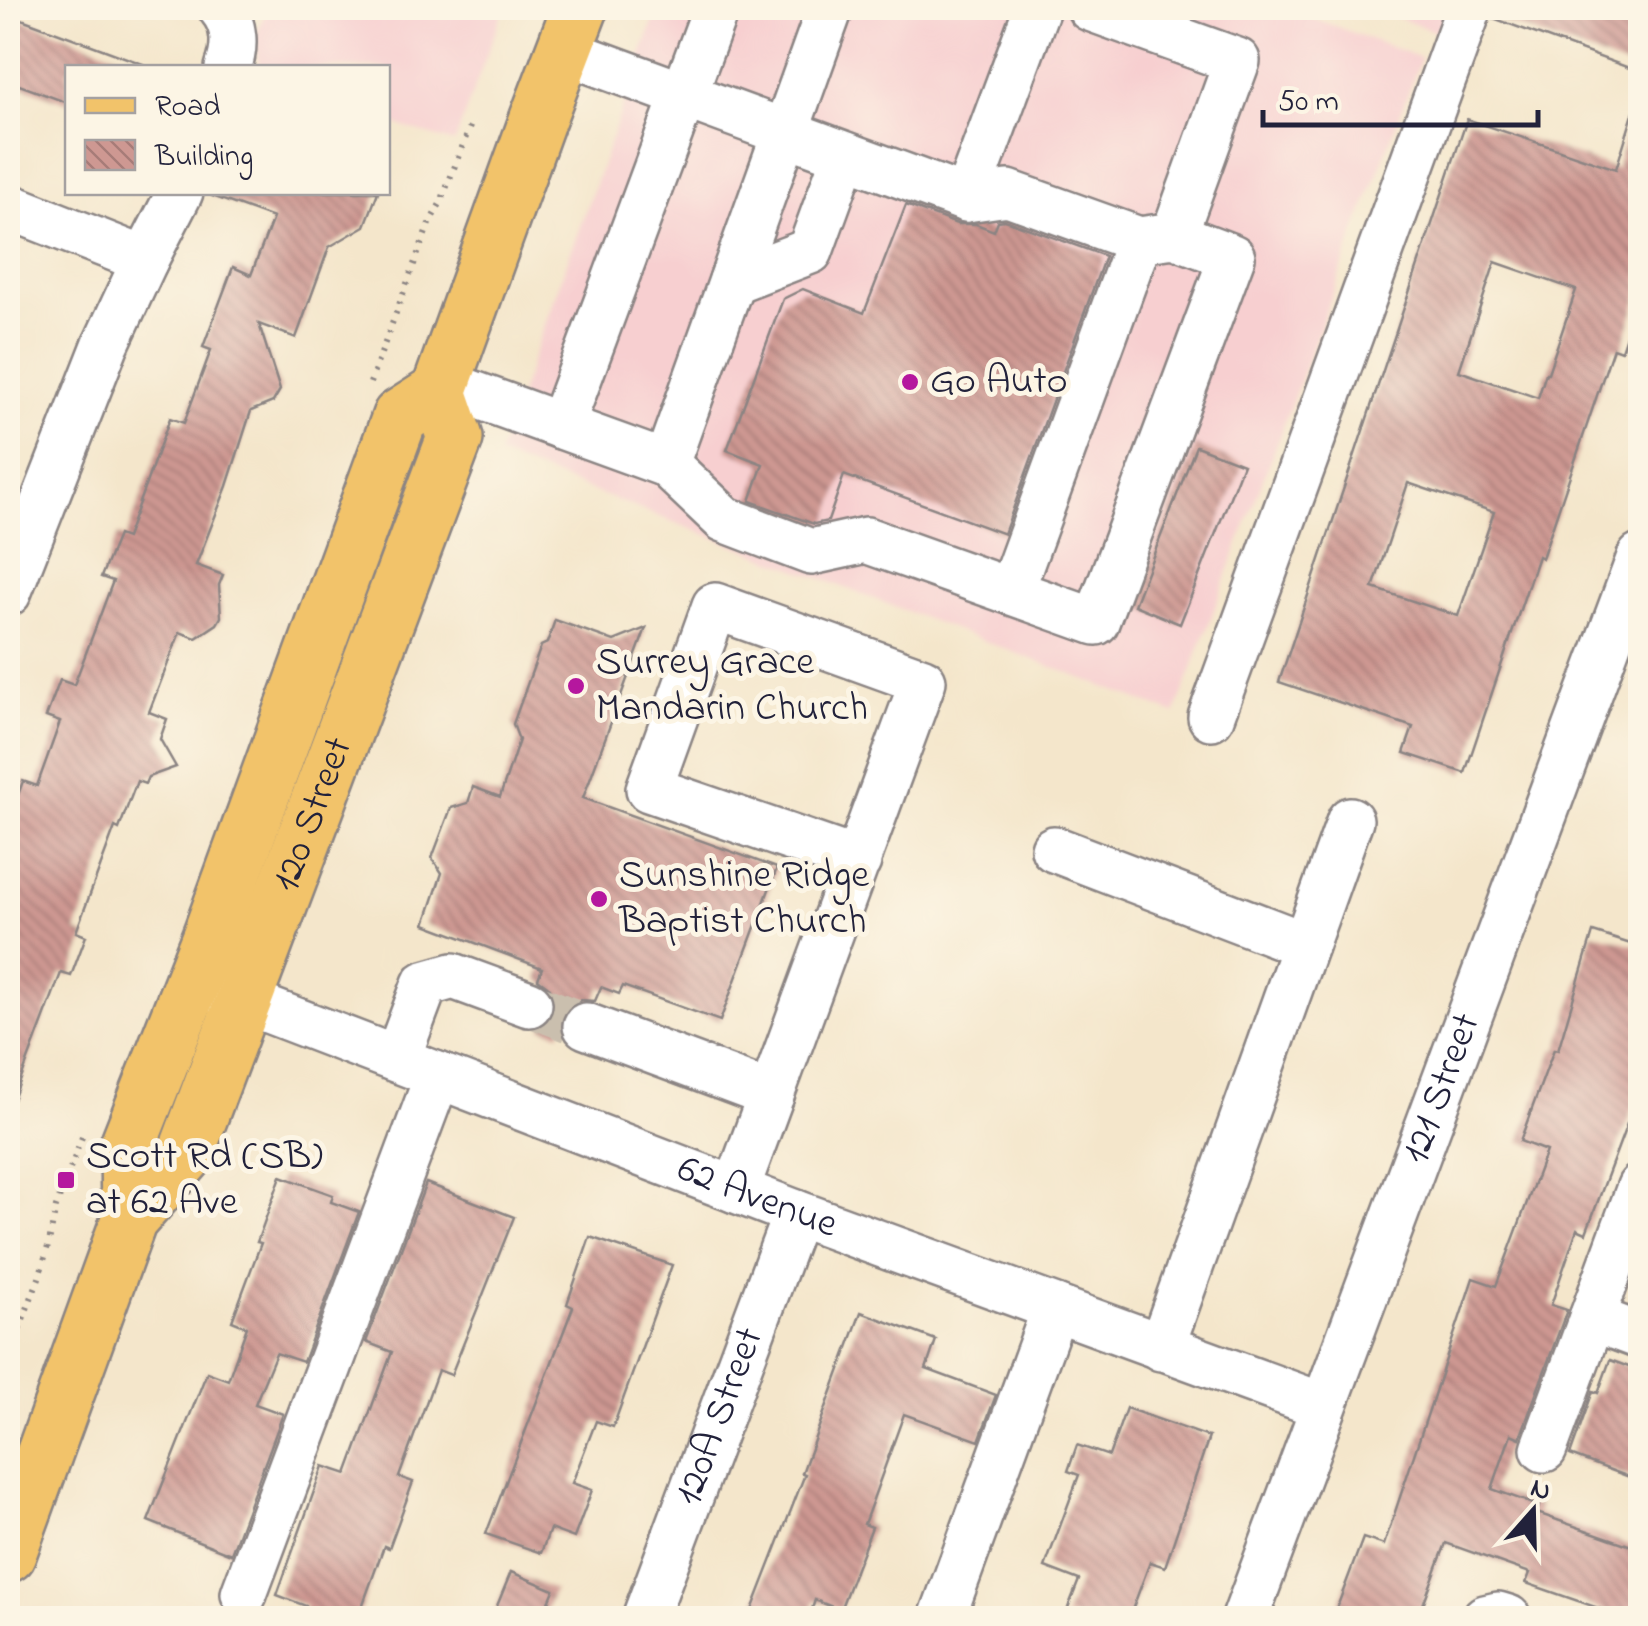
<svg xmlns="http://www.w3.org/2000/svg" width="1648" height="1626" font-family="'Indie Flower',sans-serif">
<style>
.built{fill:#f7cfd0}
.building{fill:url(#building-back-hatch);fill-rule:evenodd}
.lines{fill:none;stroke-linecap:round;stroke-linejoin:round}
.minor-tunnel{stroke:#cabfae;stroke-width:45;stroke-dasharray:45 22;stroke-linecap:butt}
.minor-casing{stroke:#8b8483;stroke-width:50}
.major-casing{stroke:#8b8483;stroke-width:60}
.path{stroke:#8b8483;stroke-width:6;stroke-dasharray:2.5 8;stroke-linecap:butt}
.minor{stroke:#fff;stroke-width:45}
.major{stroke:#f2c36a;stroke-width:55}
.poi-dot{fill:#b5179e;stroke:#fcf5e5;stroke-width:4}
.labels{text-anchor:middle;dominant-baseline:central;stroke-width:10;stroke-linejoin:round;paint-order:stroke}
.poi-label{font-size:40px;fill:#22223b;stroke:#fcf5e5;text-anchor:start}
.street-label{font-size:40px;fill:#22223b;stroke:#fcf5e5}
</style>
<defs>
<pattern id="building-back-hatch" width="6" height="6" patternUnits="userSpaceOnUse" patternTransform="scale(2.5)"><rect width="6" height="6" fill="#ce9892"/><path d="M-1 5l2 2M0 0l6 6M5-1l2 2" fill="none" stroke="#a77c78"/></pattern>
</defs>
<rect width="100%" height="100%" fill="#fcf5e5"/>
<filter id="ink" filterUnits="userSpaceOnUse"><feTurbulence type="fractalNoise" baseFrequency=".01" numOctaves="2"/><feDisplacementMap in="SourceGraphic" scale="20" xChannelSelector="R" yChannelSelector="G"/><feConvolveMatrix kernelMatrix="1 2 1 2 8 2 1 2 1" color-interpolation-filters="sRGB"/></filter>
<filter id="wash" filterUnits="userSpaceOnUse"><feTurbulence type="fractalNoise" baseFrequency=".0048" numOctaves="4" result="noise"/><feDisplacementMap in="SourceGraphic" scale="40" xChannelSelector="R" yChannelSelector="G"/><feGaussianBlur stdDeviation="2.25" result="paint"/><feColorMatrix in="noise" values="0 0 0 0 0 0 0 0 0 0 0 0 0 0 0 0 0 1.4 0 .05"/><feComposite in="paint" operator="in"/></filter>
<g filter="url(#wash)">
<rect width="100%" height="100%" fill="#f4e6cb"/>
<g class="built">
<path d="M267,8H504L454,143L388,122V68L260,67L256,36Z"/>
<path d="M658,8H1286L1421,58L1175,714L498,455Z"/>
<path d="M1370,8H1452L1442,34Z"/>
</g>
<g id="blocks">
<g class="building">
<path d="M1495,8H1640V72L1493,18Z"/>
<path d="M8,14L143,64L142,68H68V103L8,81Z"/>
<path d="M1634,111L1640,112V294L1621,351L1613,348L1542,558L1538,556L1465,773L1404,753L1413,727L1279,682L1467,119L1616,169ZM1495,262L1576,290L1548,373H1546L1538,398L1459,371ZM1408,483L1494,512L1458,616L1373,588Z"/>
<path d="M213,192H378L365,226L329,247L296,338L259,324L280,390L273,402L251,411L227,486L196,565L223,575L219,585L221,617L217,624L196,638L180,632L149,712L167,719L160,739L176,767L148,777L145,784L137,781L119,829L115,827L76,932L86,936L71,976L61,973L10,1108L8,1107V823L23,781L37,786L60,722L46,717L60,680L74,685L113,581L101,577L118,535L126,538L170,418L184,423L211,350L203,347L233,267L251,275L273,218L212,196Z"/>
<path d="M906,205L957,224H976L994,231L998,221L1005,220L1105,256L1004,534L844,475L828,521L814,524L750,501L763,464L727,450L783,299L803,289L864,313Z"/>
<path d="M1196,446L1243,464L1180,624L1134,605Z"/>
<path d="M555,620L614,641L646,628L583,798L777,868L720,1021L623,986L619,994L601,987L595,1001L581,1000L569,1006L561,1018V1033L541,1027L546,1023L553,1014L555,1001L550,988L538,979L542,968L425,924L442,873L432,858L451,808L468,803L473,787L500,797L519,740L513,724L541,646L547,643Z"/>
<path d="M1593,932L1640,947V1089L1586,1233L1577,1229L1551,1305L1567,1310L1520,1438L1511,1434L1492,1489L1539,1506L1537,1513L1640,1549V1618H1627L1526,1583L1530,1573L1446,1543L1418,1618H1333L1363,1538L1384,1545L1473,1278L1496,1286L1546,1151L1520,1141L1554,1049L1558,1050Z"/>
<path d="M281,1176L333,1195L331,1202L359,1212L303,1362L276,1353L255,1404L283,1414L231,1554L148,1521L207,1372L228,1380L247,1327L232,1321L261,1243L257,1242Z"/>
<path d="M426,1183L514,1217L451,1375L438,1370L399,1477L413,1482L389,1548L384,1546L358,1618H302L306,1606L277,1595L323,1466L347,1474L392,1352L366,1342Z"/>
<path d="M590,1237L672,1265L613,1427L596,1421L572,1483L592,1490L574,1538L550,1529L541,1553L486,1534L573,1307L567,1304Z"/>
<path d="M861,1312L936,1340L926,1369L996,1395L979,1441L904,1414L864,1524L872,1527L840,1610L815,1600L809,1618H749L805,1474L802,1473Z"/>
<path d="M1610,1360L1640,1371V1481L1570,1455L1593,1391L1598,1393Z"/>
<path d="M1126,1408L1209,1437L1165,1567L1150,1562L1129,1618H1064L1079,1580L1045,1567L1079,1475L1068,1471L1077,1445L1109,1456Z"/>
<path d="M511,1572L554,1590L542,1618H492Z"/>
</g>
</g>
</g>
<g filter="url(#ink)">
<use href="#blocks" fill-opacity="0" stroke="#8b8483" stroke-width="2.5"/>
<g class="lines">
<path class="minor-tunnel" d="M529,1004L586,1026"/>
<g class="minor-casing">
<g id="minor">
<path d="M221,8C235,24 236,47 228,68"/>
<path d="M1090,8L1237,61L1174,235"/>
<path d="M564,51L966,199L1037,8"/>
<path d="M966,199L1008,193L1139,240"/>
<path d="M8,206L145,260"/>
<path d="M732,281L810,251L845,155"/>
<path d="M443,383L666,464L724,519L811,552L866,540L1096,622L1232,257L1174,235L1139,240L1011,591"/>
<path d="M561,426L716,8"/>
<path d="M666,464L830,8"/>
<path d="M8,593L105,346L145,260L180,192"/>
<path d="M1211,717L1469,8"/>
<path d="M1054,849L1305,945"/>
<path id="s1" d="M211,988L796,1213L1323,1406"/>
<path d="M586,1026L771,1095L736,1190"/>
<path d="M397,1059L425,984L453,976L529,1004"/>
<path d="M771,1095C822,957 873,819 923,681L715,606L649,789L858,861"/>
<path d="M1592,1318L1640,1336"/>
<path d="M1161,1348L1350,820"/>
<path d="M1544,1449L1640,1187"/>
<path d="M244,1594L438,1075"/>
<path id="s2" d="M645,1618L796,1213"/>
<path d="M942,1618L1055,1308"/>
<path id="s3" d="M1245,1618L1640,557"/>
<path d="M1485,1618L1498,1615L1508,1618"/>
</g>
</g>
<g class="major-casing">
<g id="major">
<path d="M129,1220L128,1145L211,934L400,417L439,392L538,118L580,8"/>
<path id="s4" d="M8,1554L129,1220L185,1156L455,438L439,392"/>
</g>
</g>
<g class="path">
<path d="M370,383L429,224L441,202L471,124"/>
<path d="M8,1358L39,1278L49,1243L56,1207L82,1137"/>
</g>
<use href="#minor" class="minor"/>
<use href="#major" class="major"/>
</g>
</g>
<g class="poi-dot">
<circle cx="910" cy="382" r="10"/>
<circle cx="576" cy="686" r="10"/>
<circle cx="599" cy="899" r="10"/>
<rect x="56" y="1170" width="20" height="20" rx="5"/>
</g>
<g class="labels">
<g class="poi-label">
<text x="930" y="382">Go Auto</text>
<text x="596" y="663">Surrey Grace<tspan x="596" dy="46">Mandarin Church</tspan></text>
<text x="619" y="876">Sunshine Ridge<tspan x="619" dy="46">Baptist Church</tspan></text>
<text x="86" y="1157">Scott Rd (SB)<tspan x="86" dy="46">at 62 Ave</tspan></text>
</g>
<g class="street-label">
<text stroke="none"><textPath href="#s4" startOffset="805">120 Street</textPath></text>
<text stroke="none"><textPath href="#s3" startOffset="565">121 Street</textPath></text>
<text stroke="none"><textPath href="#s1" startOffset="585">62 Avenue</textPath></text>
<text stroke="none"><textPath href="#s2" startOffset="215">120A Street</textPath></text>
</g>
</g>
<rect width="1648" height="1626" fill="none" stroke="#fcf5e5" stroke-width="40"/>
<rect x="65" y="65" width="325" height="130" fill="#fcf5e5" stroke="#a5a1a1" stroke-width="2.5"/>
<rect x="85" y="98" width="50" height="15" fill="#f2c36a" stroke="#a5a1a1" stroke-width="2.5"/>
<text x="155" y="115" font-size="30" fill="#22223b">Road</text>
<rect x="85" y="140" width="50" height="30" fill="url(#building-back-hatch)" stroke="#a5a1a1" stroke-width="2.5"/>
<text x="155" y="165" font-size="30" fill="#22223b">Building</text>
<g transform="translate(1533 1511) rotate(20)" stroke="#fcf5e5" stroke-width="8" paint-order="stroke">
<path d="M0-8L18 38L0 25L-18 38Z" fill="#22223b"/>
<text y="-15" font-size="28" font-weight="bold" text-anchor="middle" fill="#22223b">N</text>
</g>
<path d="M1263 110v15h275v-15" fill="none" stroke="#22223b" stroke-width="5"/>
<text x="1278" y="110" font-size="30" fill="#22223b" stroke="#fcf5e5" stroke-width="8" paint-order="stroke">50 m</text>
</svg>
